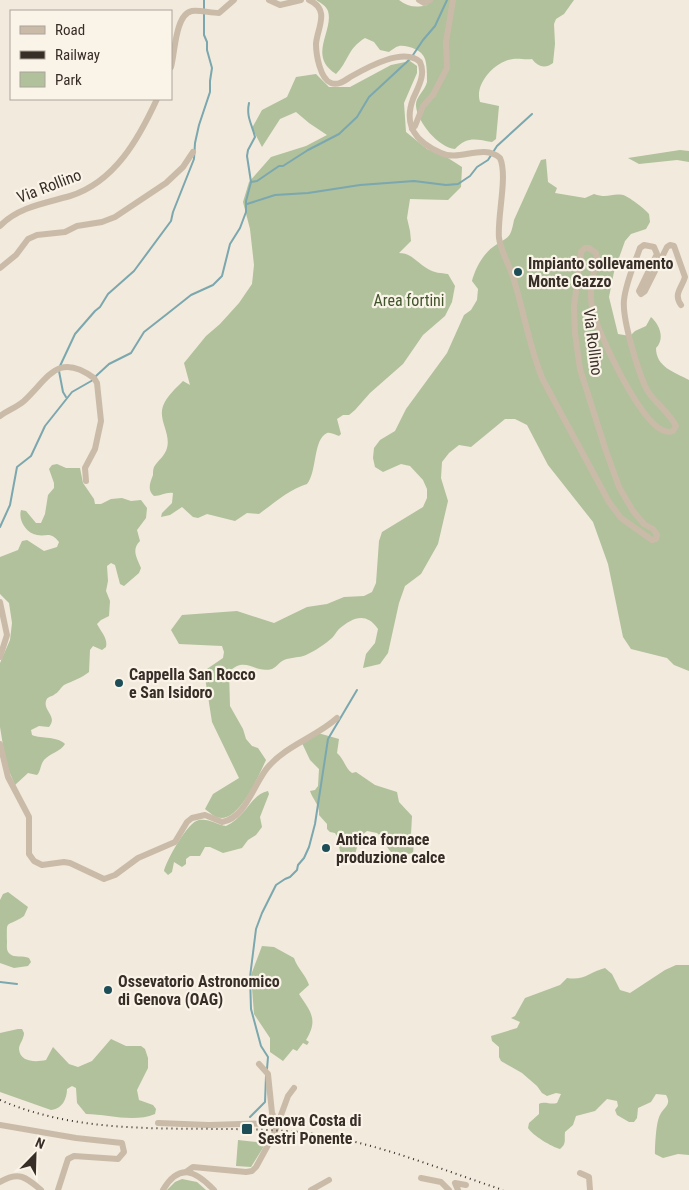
<svg xmlns="http://www.w3.org/2000/svg" width="689" height="1190" font-family="'Roboto Condensed',sans-serif">
<style>
.green{fill:#b0c19c}
.lines{fill:none;stroke-linecap:round;stroke-linejoin:round}
.stream{stroke:#7ba7af;stroke-width:2}
.minor{stroke:#cabba8;stroke-width:6}
.rail{stroke:#372e28;stroke-width:2;stroke-dasharray:1 4;stroke-linecap:butt}
.poi-dot{fill:#1d4e58;stroke:#faf3e8;stroke-width:2}
.labels{text-anchor:middle;dominant-baseline:central;stroke-width:4.5;stroke-linejoin:round;paint-order:stroke}
.street-label{font-size:16px;fill:#372e28;stroke:#faf3e8}
.poi-label{font-size:16px;font-weight:bold;fill:#372e28;stroke:#faf3e8;text-anchor:start}
.park-label{font-size:16px;fill:#41552c;stroke:#faf3e8}
</style>
<rect width="100%" height="100%" fill="#f2eadc"/>
<g class="green">
<path d="M316,0H399C408,7 416,8 427,5L429,0H574L564,14L556,19L554,24L555,44L553,63C545,69 538,67 532,59C525,60 519,58 513,59C495,61 474,84 480,102L499,106L496,139L492,142C476,139 467,136 455,149C439,148 417,122 416,106C415,97 425,91 427,82C427,75 427,65 425,59C422,50 408,45 399,46C395,47 392,50 389,52L380,50L374,42L365,38C347,49 349,61 336,74C307,56 334,31 328,11C326,6 321,3 316,0Z"/>
<path d="M410,61L417,66V73L404,103L406,132L427,149L448,158L462,167L461,187L448,200L410,199L407,218L410,231L411,241L399,253C412,253 417,263 428,269C434,273 441,273 448,274L455,286L452,302L445,316L423,335L403,364L370,393L355,410L349,415H343L337,419L341,434L339,436C335,435 331,432 327,433C313,439 317,472 307,484C290,489 274,503 259,514L247,513L235,521L207,514L198,518L193,517L182,507L170,515L161,517L162,513L172,503L173,493C166,492 161,496 154,496C147,490 150,483 153,475C153,472 153,470 154,467C158,460 165,456 167,448C171,433 158,420 163,406C167,396 176,388 183,381L190,385L184,363L206,336L220,324L239,303L252,284L254,265L250,229L243,202L249,182L271,157L306,146L327,135L309,123L296,112L280,119L262,147L252,128L262,110L287,97L296,77L316,74L329,87H350L391,65Z"/>
<path d="M680,150L689,151V162L677,160L639,164L628,158Z"/>
<path d="M546,159L548,182L557,188L555,193L585,198L594,194C608,199 611,193 623,195C628,196 645,209 649,214L650,222L646,229L631,234L625,241L614,272L609,297L618,334L630,336L635,331L646,326L651,317C660,325 665,339 656,348C656,367 674,372 689,380V671L674,665L667,658L631,649L623,637L608,564L593,522L548,465L527,425L515,419H505L471,447L459,445L449,453L442,462L441,478L448,501L438,544L421,574L405,586L399,603L388,653L380,664L363,668L366,654L375,643L378,629C366,611 352,618 339,629C336,632 335,635 332,638C325,644 315,651 306,655C299,658 291,657 284,660C279,662 277,667 272,669C254,674 246,655 229,672L230,706L243,729L246,739L252,746L258,748L266,760C259,775 241,817 222,818C215,818 210,813 205,809L213,794L239,778L212,722L204,671L223,658L224,652L222,646L179,644L171,630L182,615L237,611L274,623L307,607L327,604L344,597L364,596L372,592L376,583L379,541L382,532L423,507L427,498V489L423,480L410,466L401,464L383,472L375,467L373,458L374,448L380,440L395,431L406,409L447,353L464,315L471,310L477,300L478,289L472,281C475,269 483,254 493,247C508,236 510,241 514,220L541,160Z"/>
<path d="M57,464L66,468H80L83,483L94,499L95,504H101L111,499L122,498L131,501L141,500L147,508L146,518L137,530L140,541C131,550 137,558 141,568L139,573L124,586L120,584L115,565L111,563L107,566L108,581L106,591L110,601L109,616L101,620L97,624C101,632 108,638 106,647L102,650L93,646L90,650L89,672C82,678 72,681 64,685C60,688 59,692 55,694C52,697 47,696 46,701C43,711 58,716 49,727L39,726L31,730L32,735C42,739 57,736 65,744C60,752 50,753 44,760C40,765 41,771 37,775L28,773L15,785L6,764L0,727V663L10,640L12,623L9,603L0,594V557L18,550L22,541L27,540L44,551L57,547L59,542C50,531 47,537 37,535C26,533 18,520 21,510L26,511L36,523H41L45,514L48,495L54,488V483L49,469L52,465Z"/>
<path d="M318,733L339,739L337,753C344,759 345,768 352,773L356,772L375,785L397,792L399,802L412,816L411,834L414,843L413,853C383,859 392,846 377,833L367,831C354,840 360,853 350,860C335,855 342,844 335,833L330,832L327,829V824L319,815C320,805 313,800 310,791L315,790L318,786L319,769L310,760L302,743Z"/>
<path d="M268,791L269,794L260,817L262,827L256,835L248,840L242,848L223,853L210,847H205L200,856H190L186,859V864L182,867L174,862L172,872L168,875L164,871C166,861 188,821 199,820C208,818 218,825 226,826C246,817 251,794 268,791Z"/>
<path d="M8,892L28,907L24,916C5,929 7,917 7,942C7,946 6,951 10,954C14,958 23,955 29,958L31,962L28,966L14,968L0,963V900L3,894Z"/>
<path d="M262,946L274,947L294,958C297,968 306,975 309,985L299,994C310,1011 319,1019 306,1040L309,1042L307,1045L303,1043L297,1051L293,1049L283,1061L270,1052V1038L254,1014L251,975Z"/>
<path d="M676,965H689V1155L678,1154L663,1158L655,1154C655,1145 656,1122 660,1115C664,1107 672,1105 666,1095L656,1094L651,1102L638,1108L637,1118L634,1122H629L617,1115L615,1110L618,1106L617,1101L607,1099L595,1111L576,1116L573,1125L565,1132C564,1139 567,1144 560,1149C552,1147 532,1135 528,1128L529,1123L539,1114V1104C545,1101 550,1105 557,1103L561,1094L556,1093L547,1096L542,1093L537,1086L522,1073L501,1061L499,1057V1047L492,1041L491,1036L517,1028L520,1022L511,1018L515,1016L525,998L560,985L567,978C584,981 590,972 605,968L612,974L620,990L630,993L665,970Z"/>
<path d="M18,1029H22L24,1033C24,1039 19,1044 19,1049C20,1063 37,1062 46,1060L53,1047L69,1064L78,1067L92,1061L111,1039L126,1046H141L145,1049L148,1058V1068L137,1090L139,1100L153,1105L156,1109L155,1114C133,1123 108,1114 86,1114L77,1103L76,1088L72,1086L67,1089C67,1099 62,1109 51,1110L0,1092V1033Z"/>
<path d="M238,1140L266,1143L251,1167L236,1166Z"/>
<path d="M182,1179L197,1182L206,1190H167L175,1182Z"/>
</g>
<g class="lines">
<g class="stream">
<path d="M413,55L423,40L435,26L447,0"/>
<path d="M251,182L257,181L279,166H283L308,150L339,134L357,117L369,97L410,59"/>
<path d="M247,204L275,195L308,193L360,185L414,181L446,185L458,184L470,176L477,167L488,160L497,146L532,114"/>
<path d="M60,366L75,334L95,311L100,307L108,294L134,271L171,221L173,212L194,159L195,143L199,125L210,92V81L212,68L207,50V42L204,35V0"/>
<path d="M59,371L63,392L66,397"/>
<path d="M96,376L109,364L131,353L144,332L167,314L191,295L213,285L222,276L230,244L240,228L246,212V201L251,182L247,156L248,150L255,137C252,124 246,117 249,103"/>
<path d="M0,527L10,505L17,467L31,456L45,426L72,392L93,380"/>
<path d="M0,982L17,984"/>
<path d="M267,1069L268,1057L261,1046L251,1009L250,977L256,929L262,913L276,885L285,879L290,877L297,870L298,865L304,858L309,847L315,824L328,739L357,690"/>
<path d="M250,1117L265,1102L266,1076"/>
</g>
<g class="minor">
<path d="M269,0L280,5L301,0"/>
<path d="M309,0C331,10 317,28 316,44C316,54 320,79 331,83C339,86 345,80 352,76C368,67 404,47 420,62C426,75 418,87 413,99C403,126 416,142 441,153C459,162 483,143 500,158C508,176 497,216 499,238C501,252 509,264 513,277C524,311 529,347 543,380L609,502L621,518L652,540L656,539L657,535L653,529L644,524L633,511L619,487L606,451L580,369L575,333L574,307L581,252L585,248H589L596,253L597,258C593,274 589,290 592,307C597,333 639,419 662,430C666,432 670,432 673,431L676,426C669,412 655,403 647,390C638,372 622,319 624,300C626,282 634,265 640,248L644,245L654,247L657,254L639,291L641,294L645,291L667,247L670,245L674,246L685,277C682,288 673,294 681,305"/>
<path d="M419,0L424,3L430,0"/>
<path d="M171,67C175,54 175,14 192,11C201,10 210,13 219,13L234,0"/>
<path d="M412,129L415,126L423,106L433,95L447,68L446,42L453,0"/>
<path d="M0,226C18,207 46,203 70,196C115,182 139,138 157,99"/>
<path d="M0,268L16,255L28,239L37,235L65,232L77,226L102,222L115,217L166,183L183,167L193,152"/>
<path d="M0,416C7,411 17,407 24,401C48,379 57,351 94,378L97,383L101,421L95,449L85,468L86,481"/>
<path d="M0,602L7,635L0,657"/>
<path d="M0,744L8,777L29,817V854L34,861L42,865L64,862L70,863L104,879L115,875L138,858L175,842L187,822L192,818L205,815L222,822C246,818 254,783 268,767C287,745 316,737 337,718"/>
<path d="M259,1064L268,1074L272,1113L277,1123"/>
<path d="M158,1123L209,1125L277,1123"/>
<path d="M0,1125L76,1138L122,1143L124,1152L118,1159L74,1156L68,1159L58,1190"/>
<path d="M186,1172L193,1167L246,1172L252,1171L256,1167L274,1134L288,1096L294,1088"/>
<path d="M580,1173L589,1177L590,1190"/>
<path d="M421,1178L441,1182L449,1190"/>
<path d="M0,1182C19,1171 26,1177 41,1190"/>
<path d="M163,1190C179,1163 195,1170 214,1190"/>
<path d="M311,1190L329,1180"/>
<path d="M458,1190L455,1183L466,1185"/>
</g>
<path class="rail" d="M0,1100C95,1141 199,1123 299,1132C369,1139 436,1168 503,1190"/>
</g>
<g class="poi-dot">
<circle cx="518" cy="272" r="5"/>
<circle cx="119" cy="683" r="5"/>
<circle cx="326" cy="848" r="5"/>
<circle cx="108" cy="990" r="5"/>
<rect x="241" y="1123" width="12" height="12" rx="2.5"/>
</g>
<g class="labels">
<g class="street-label">
<text transform="translate(49 186) rotate(-21)">Via Rollino</text>
<text transform="translate(593 342) rotate(83)">Via Rollino</text>
</g>
<g class="poi-label">
<text x="528" y="263">Impianto sollevamento<tspan x="528" dy="18">Monte Gazzo</tspan></text>
<text x="129" y="674">Cappella San Rocco<tspan x="129" dy="18">e San Isidoro</tspan></text>
<text x="336" y="839">Antica fornace<tspan x="336" dy="18">produzione calce</tspan></text>
<text x="118" y="981">Ossevatorio Astronomico<tspan x="118" dy="18">di Genova (OAG)</tspan></text>
<text x="258" y="1120">Genova Costa di<tspan x="258" dy="18">Sestri Ponente</tspan></text>
</g>
<g class="park-label">
<text x="409" y="300">Area fortini</text>
</g>
</g>
<rect x="10" y="10" width="162" height="90" fill="#faf3e8" stroke="#aca49b"/>
<rect x="20" y="26" width="25" height="8" fill="#cabba8" stroke="#aca49b"/>
<text x="55" y="35" font-size="15" fill="#372e28">Road</text>
<rect x="20" y="51" width="25" height="8" fill="#372e28" stroke="#aca49b"/>
<text x="55" y="60" font-size="15" fill="#372e28">Railway</text>
<rect x="20" y="72" width="25" height="15" fill="#b0c19c" stroke="#aca49b"/>
<text x="55" y="85" font-size="15" fill="#372e28">Park</text>
<g transform="translate(35 1155) rotate(23)" stroke="#faf3e8" stroke-width="4" paint-order="stroke">
<path d="M0-4L9 19L0 12L-9 19Z" fill="#372e28"/>
<text y="-8" font-size="14" font-weight="bold" text-anchor="middle" fill="#372e28">N</text>
</g>
</svg>
